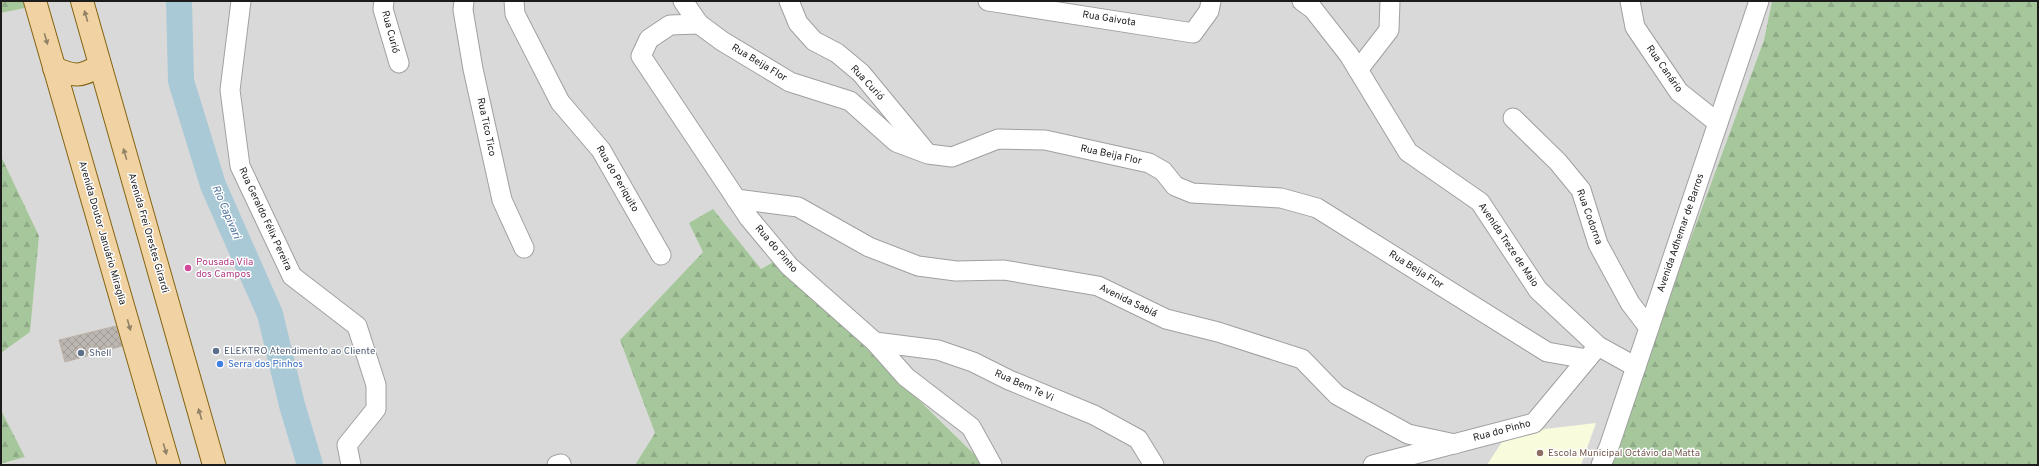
<svg xmlns="http://www.w3.org/2000/svg" width="2039" height="466" font-family="Overpass,sans-serif">
<style>
.residential{fill:#dad9d9}
.education{fill:#f9fbdd}
.forest{fill:url(#forest-firs)}
.lines{fill:none;stroke-linecap:round;stroke-linejoin:round}
.river{stroke:#a8c9d5;stroke-width:26}
.building{fill:url(#building-cross-hatch);stroke:#bcb1a7}
.minor-casing{stroke:#a0a0a0;stroke-width:21}
.major-casing{stroke:#846410;stroke-width:24}
.minor{stroke:#fff;stroke-width:19}
.major{stroke:#f1d3a3;stroke-width:22}
.oneway{fill:#918166}
.hotel-dot{fill:#d1479c;stroke:#fff;stroke-width:1.5}
.service-dot{fill:#5c6f8a;stroke:#fff;stroke-width:1.5}
.shop-dot{fill:#3f7fe0;stroke:#fff;stroke-width:1.5}
.education-dot{fill:#8d6e63;stroke:#fff;stroke-width:1.5}
.labels{text-anchor:middle;dominant-baseline:central;stroke-width:3;stroke-linejoin:round;paint-order:stroke}
.street-label{font-size:10px;fill:#1c1c1c;stroke:#fff}
.hotel-label{font-size:10px;fill:#b23c85;stroke:#fff;text-anchor:start}
.service-label{font-size:10px;fill:#4e5e75;stroke:#fff;text-anchor:start}
.shop-label{font-size:10px;fill:#366cbe;stroke:#fff;text-anchor:start}
.education-label{font-size:10px;fill:#785e54;stroke:#fff;text-anchor:start}
.water-label{font-size:11px;font-style:italic;fill:#5476a0;stroke:#fff}
</style>
<defs>
<pattern id="forest-firs" width="22" height="20" patternUnits="userSpaceOnUse"><rect width="22" height="20" fill="#a6c79c"/><path d="M5 1l3.5 6h-7zM16 11l3.5 6h-7z" fill="#8eaa86"/></pattern>
<pattern id="building-cross-hatch" width="8" height="8" patternUnits="userSpaceOnUse"><rect width="8" height="8" fill="#bcb6b0"/><path d="M0 0l8 8M0 8l8-8" fill="none" stroke="#a19c97"/></pattern>
</defs>
<rect width="100%" height="100%" fill="#eceae3"/>
<path class="residential" d="M23,1H1772L1764,40L1607,465H982L976,456L777,259L761,269L703,252L620,340L655,433L635,465H1L25,457L1,410V353L30,332L39,236L1,156V13L25,8Z"/>
<path class="education" d="M1596,423L1581,465H1487L1502,442L1545,429Z"/>
<g class="forest">
<path d="M1,1H23L25,8L1,13Z"/>
<path d="M1772,1H2038V465H1607L1764,40Z"/>
<path d="M1,156L39,236L30,332L1,353Z"/>
<path d="M713,209L761,269L778,259L865,347L976,456L982,465H635L655,433L620,340L703,252L689,223Z"/>
<path d="M1,410L25,457L1,464Z"/>
</g>
<g class="lines">
<path class="river" d="M179,1L181,81L213,185L270,314L292,405L310,465"/>
</g>
<path class="building" d="M116,326L122,346L65,362L59,340Z"/>
<g class="lines">
<g class="minor-casing">
<g id="minor">
<path d="M241,1L230,90L240,166L292,276L357,326L376,385V409L347,445L351,465"/>
<path d="M384,1L383,9L399,63"/>
<path d="M464,1L463,10L473,69L502,200L524,248"/>
<path d="M514,1L515,14L560,102L601,150L661,255"/>
<path d="M683,1L699,24L722,41L790,82L850,101L896,142L928,154L952,157L998,139L1045,140L1149,163L1163,171L1175,186L1192,193L1281,198L1317,208L1547,352L1587,359"/>
<path d="M789,1L798,23L814,41L837,53L861,73L927,153"/>
<path d="M988,1L1193,33L1209,11L1211,1"/>
<path d="M1302,1L1313,9L1349,55L1408,152L1480,202L1538,290L1598,346L1636,367"/>
<path d="M1630,1L1635,27L1679,92L1718,123"/>
<path d="M699,24L670,25L649,39L641,56L749,218L789,266L875,342L906,377L971,427L992,465"/>
<path d="M1358,70L1389,30L1390,1"/>
<path d="M1513,118L1558,162L1581,190L1598,244L1630,303L1649,328"/>
<path d="M736,199L798,207L869,247L918,266L956,271L1004,270L1098,286L1166,319L1218,332L1302,359L1337,395L1408,434L1455,444"/>
<path d="M875,342L938,350L973,362L1009,380L1094,415L1138,439L1154,465"/>
<path d="M557,465L561,464"/>
<path d="M1373,465L1534,423L1593,352"/>
<path d="M1601,465L1609,447L1759,1"/>
</g>
</g>
<g class="major-casing">
<g id="major">
<path d="M35,1L169,465"/>
<path d="M82,1L214,465"/>
<path d="M54,68C76,77 79,77 100,66"/>
</g>
</g>
<use href="#minor" class="minor"/>
<use href="#major" class="major"/>
</g>
<defs><path id="oneway-solid" d="M-6-.8H1V-3.2L6.5 0L1 3.2V.8H-6Z"/></defs>
<g class="oneway">
<use href="#oneway-solid" transform="translate(86 16) rotate(-106)"/>
<use href="#oneway-solid" transform="translate(46 39) rotate(74)"/>
<use href="#oneway-solid" transform="translate(125 154) rotate(-106)"/>
<use href="#oneway-solid" transform="translate(129 325) rotate(74)"/>
<use href="#oneway-solid" transform="translate(200 414) rotate(-106)"/>
<use href="#oneway-solid" transform="translate(165 449) rotate(74)"/>
</g>
<circle class="hotel-dot" cx="188" cy="268" r="4"/>
<g class="service-dot">
<circle cx="216" cy="351" r="4"/>
<circle cx="81" cy="353" r="4"/>
</g>
<circle class="shop-dot" cx="220" cy="364" r="4"/>
<circle class="education-dot" cx="1540" cy="453" r="4"/>
<g class="labels">
<g class="street-label">
<text transform="translate(1109 19) rotate(9)">Rua Gaivota</text>
<text transform="translate(390 32) rotate(75)">Rua Curió</text>
<text transform="translate(759 63) rotate(31)">Rua Beija Flor</text>
<text transform="translate(1664 69) rotate(55)">Rua Canário</text>
<text transform="translate(867 83) rotate(47)">Rua Curió</text>
<text transform="translate(486 127) rotate(78)">Rua Tico Tico</text>
<text transform="translate(1111 155) rotate(12)">Rua Beija Flor</text>
<text transform="translate(617 179) rotate(60)">Rua do Periquito</text>
<text transform="translate(1589 217) rotate(70)">Rua Codorna</text>
<text transform="translate(265 219) rotate(65)">Rua Geraldo Félix Pereira</text>
<text transform="translate(102 233) rotate(74)">Avenida Doutor Januário Miraglia</text>
<text transform="translate(148 233) rotate(74)">Avenida Frei Orestes Girardi</text>
<text transform="translate(1681 233) rotate(-71)">Avenida Adhemar de Barros</text>
<text transform="translate(1508 245) rotate(56)">Avenida Treze de Maio</text>
<text transform="translate(776 249) rotate(49)">Rua do Pinho</text>
<text transform="translate(1416 270) rotate(32)">Rua Beija Flor</text>
<text transform="translate(1128 301) rotate(26)">Avenida Sabiá</text>
<text transform="translate(1024 386) rotate(24)">Rua Bem Te Vi</text>
<text transform="translate(1502 431) rotate(-15)">Rua do Pinho</text>
</g>
<g class="hotel-label">
<text x="196" y="262">Pousada Vila<tspan x="196" dy="12">dos Campos</tspan></text>
</g>
<g class="service-label">
<text x="224" y="351">ELEKTRO Atendimento ao Cliente</text>
<text x="89" y="353">Shell</text>
</g>
<g class="shop-label">
<text x="228" y="364">Serra dos Pinhos</text>
</g>
<g class="education-label">
<text x="1548" y="453">Escola Municipal Octávio da Matta</text>
</g>
<g class="water-label">
<text transform="translate(226 212) rotate(67)">Rio Capivari</text>
</g>
</g>
<rect width="2039" height="466" fill="none" stroke="#1c1c1c" stroke-width="4"/>
</svg>
